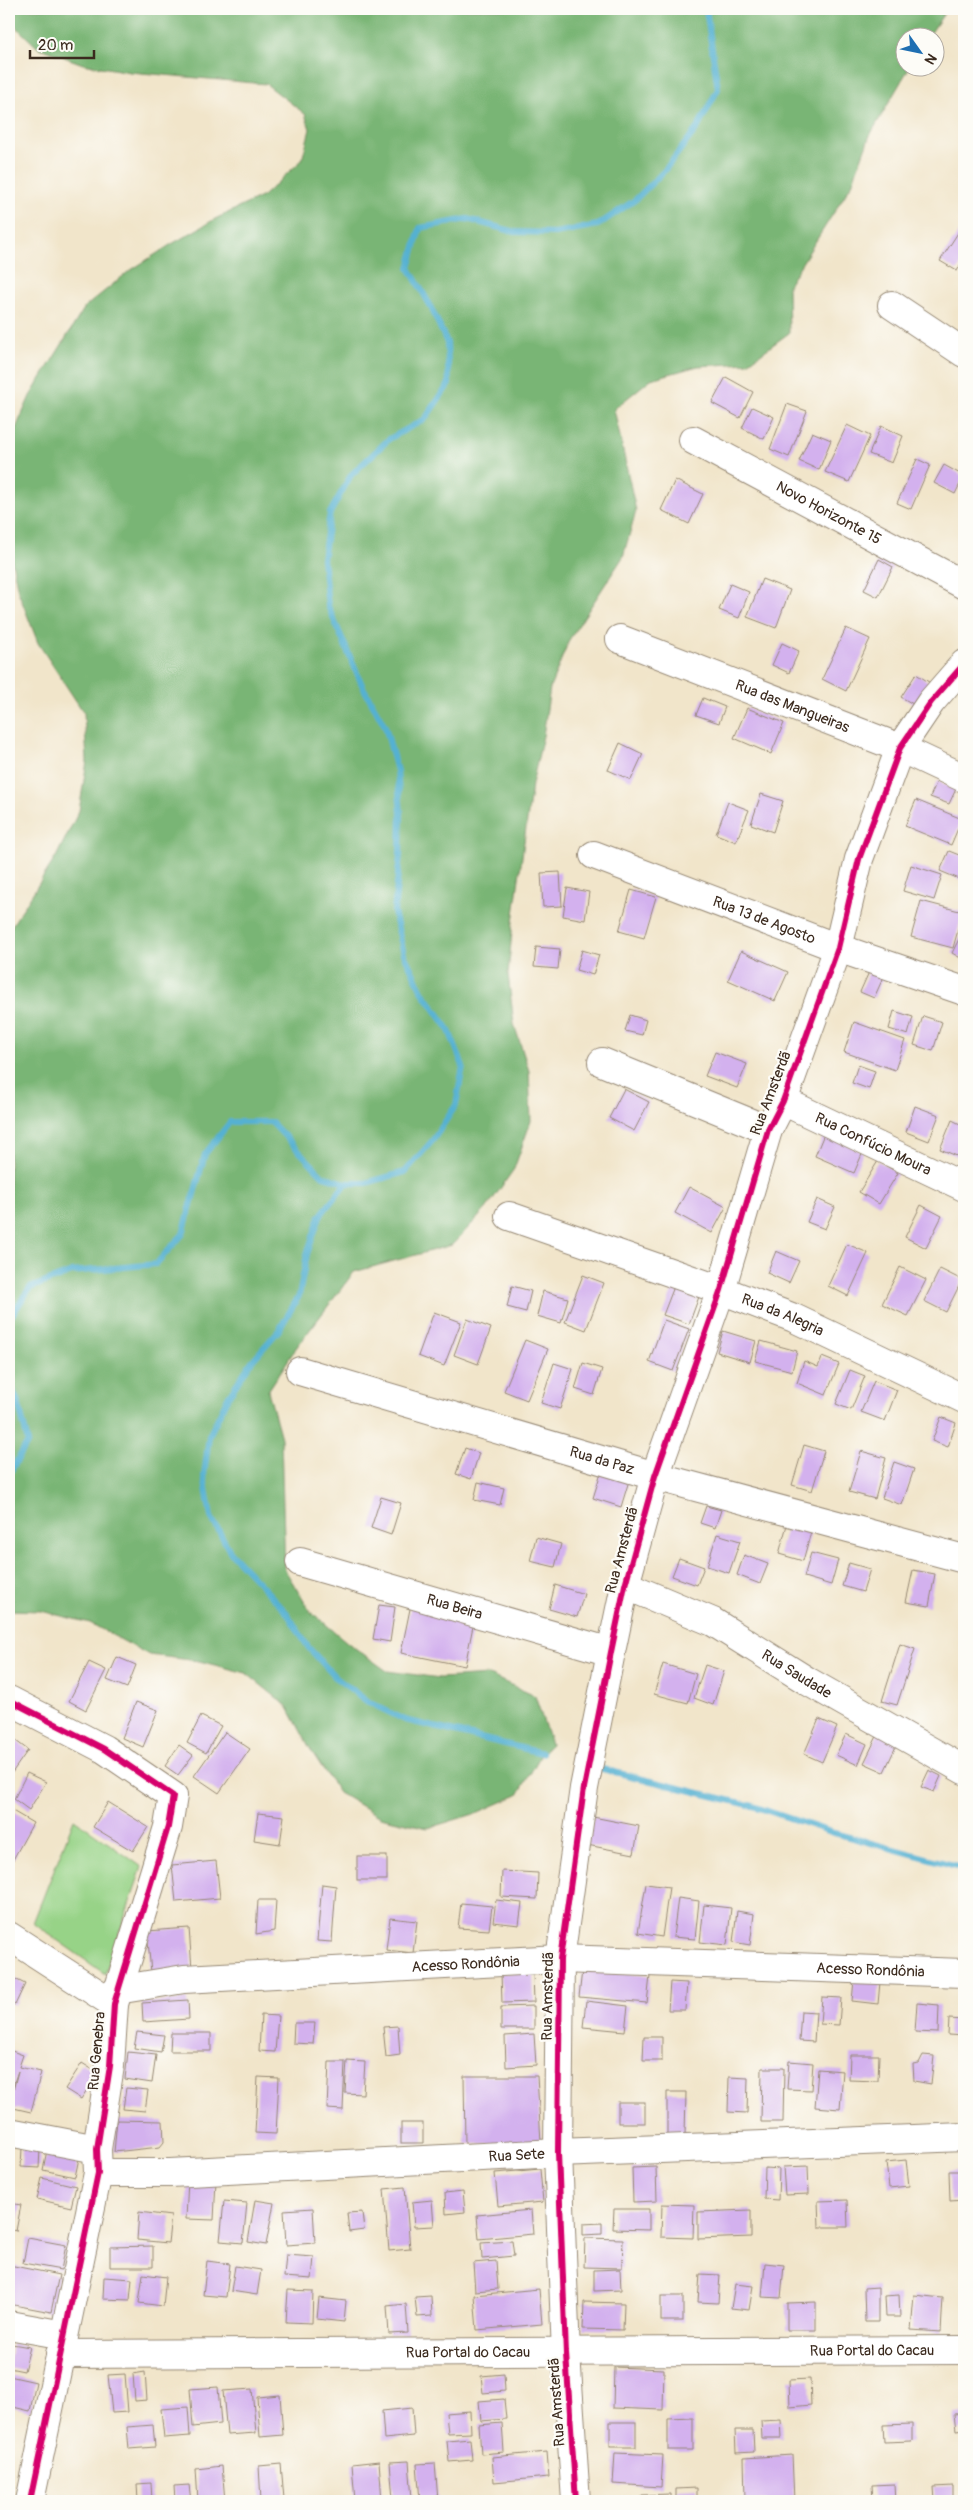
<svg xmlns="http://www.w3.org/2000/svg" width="973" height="2510" font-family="Pangolin,sans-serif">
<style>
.green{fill:#97d387;stroke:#697e52}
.forest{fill:#79b574;stroke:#5a7049}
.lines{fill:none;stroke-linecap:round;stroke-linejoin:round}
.stream{stroke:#54b1d2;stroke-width:6}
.building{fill:#d3b1ee}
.minor-casing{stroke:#968874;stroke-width:30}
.minor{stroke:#fff;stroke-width:28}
.cycleway-casing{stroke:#fdfcf7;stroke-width:9}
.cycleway{stroke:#d6006c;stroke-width:6}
.labels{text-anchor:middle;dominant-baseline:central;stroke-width:4.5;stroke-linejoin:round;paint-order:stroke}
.street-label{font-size:15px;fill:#3b2a1e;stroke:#fdfcf7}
</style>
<rect width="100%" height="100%" fill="#fdfcf7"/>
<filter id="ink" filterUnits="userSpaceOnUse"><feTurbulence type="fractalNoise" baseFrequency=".02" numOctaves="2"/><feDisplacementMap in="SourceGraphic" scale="10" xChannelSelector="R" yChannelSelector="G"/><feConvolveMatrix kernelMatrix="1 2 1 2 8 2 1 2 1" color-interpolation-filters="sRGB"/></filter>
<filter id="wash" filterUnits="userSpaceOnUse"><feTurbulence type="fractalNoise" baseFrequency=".0096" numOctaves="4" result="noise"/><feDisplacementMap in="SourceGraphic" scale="20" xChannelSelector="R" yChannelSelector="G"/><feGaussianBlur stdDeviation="1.12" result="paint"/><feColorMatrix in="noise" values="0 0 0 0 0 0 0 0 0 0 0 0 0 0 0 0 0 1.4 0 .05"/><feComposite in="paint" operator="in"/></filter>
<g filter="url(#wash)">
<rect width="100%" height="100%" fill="#f1e5ca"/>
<path class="green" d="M74,1819L142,1867L105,1974L33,1923Z"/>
<path class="forest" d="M9,9H947L928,37L906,38V68H909L870,135L852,184L788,285L789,333L748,363L698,366L651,379L614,409L636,511L623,557L569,640L550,688L543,736L532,784L513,922L508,974L514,1024L529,1071L531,1121L514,1169L486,1209L452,1245L354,1272L296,1348L268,1391L281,1438L285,1570L310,1611L348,1643L387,1671L440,1678L489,1675L535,1696L551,1744L542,1753L518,1795L474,1814L428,1828L380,1817L339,1793L312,1752L287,1706L246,1673L199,1661L149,1655L90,1623L41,1611L9,1610V930L56,857L79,811L87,761L84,713L38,643L18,591L9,546L10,442L30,396L85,307L128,272L170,245L215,219L263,196L302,160L310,129L305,114L266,84L130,72L83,64L37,47L9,20Z"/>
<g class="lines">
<g class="stream">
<path d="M346,1183L320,1216L307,1254L299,1296L279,1330L252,1361L228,1397L209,1436L204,1476L211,1517L231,1553L287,1613L308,1647L336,1678L368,1702L405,1720L542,1753"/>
<path d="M9,1319L30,1288L72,1272L156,1264L183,1234L205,1154L230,1122H271L323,1176L346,1183H366L405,1172L433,1140L456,1105L463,1066L448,1028L422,991L404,954L394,912L400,855L401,813L397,771L385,726L363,687L328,606L323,559L330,513L351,475L389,439L425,419L449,384L447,343L430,305L409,268L420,228L467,219L515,232L555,233L598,225L635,200L664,171L698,127L718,89L706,9"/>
<path d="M9,1382L18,1402L28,1442L9,1474"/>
<path d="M594,1767L753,1806L834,1833L964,1868"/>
</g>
</g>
<g id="blocks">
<g class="building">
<path d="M961,228L964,229V259L957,271L940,261Z"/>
<path d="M726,377L753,392L740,418L712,403Z"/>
<path d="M787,404L807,411L789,457L770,449Z"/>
<path d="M752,407L774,417L764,439L742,428Z"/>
<path d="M847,425L870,436L849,482L825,472Z"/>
<path d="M881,426L903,436L892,463L869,454Z"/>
<path d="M812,432L831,440L819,470L799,461Z"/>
<path d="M917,459L930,465L911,509L897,503Z"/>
<path d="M944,465L964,476L955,494L934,483Z"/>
<path d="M675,480L703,494L689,524L661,510Z"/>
<path d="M879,559L893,567L878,597L864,590Z"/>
<path d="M762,579L790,590L776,628L747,617Z"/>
<path d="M730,584L749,592L739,618L719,610Z"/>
<path d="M846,628L870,639L846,691L822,679Z"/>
<path d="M782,643L799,651L789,673L772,665Z"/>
<path d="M916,674L932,684L918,707L901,697Z"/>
<path d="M703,698L725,707L719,723L696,715Z"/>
<path d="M747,708L784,723L771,754L734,738Z"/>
<path d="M620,743L643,754L631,780L608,770Z"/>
<path d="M937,781L956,789L949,804L930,797Z"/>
<path d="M761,794L783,801L773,832L751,824Z"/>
<path d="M916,800L962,819L951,845L905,826Z"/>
<path d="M728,802L749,810L736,842L716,834Z"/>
<path d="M949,851L964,857V881L940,871Z"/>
<path d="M911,865L942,875L934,900L903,891Z"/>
<path d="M560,872L562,906L543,907L541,873Z"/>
<path d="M567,888L589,892L585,920L563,916Z"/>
<path d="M631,890L656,897L644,938L619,931Z"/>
<path d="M921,901L963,912L953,948L911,937Z"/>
<path d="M960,937L964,939V960L952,953Z"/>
<path d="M536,947L560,949L558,969L534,967Z"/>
<path d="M582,950L599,955L593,975L576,970Z"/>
<path d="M741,951L788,972L775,1001L728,980Z"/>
<path d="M869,972L883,978L874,998L860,992Z"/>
<path d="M894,1011L913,1017L908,1035L889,1029Z"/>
<path d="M630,1015L646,1020L642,1035L625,1031Z"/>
<path d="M923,1016L942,1022L933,1051L914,1045Z"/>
<path d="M854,1022L905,1040L895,1070L844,1052Z"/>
<path d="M715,1052L747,1064L737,1088L705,1076Z"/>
<path d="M858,1065L875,1071L869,1089L852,1083Z"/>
<path d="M624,1089L649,1102L634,1131L609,1118Z"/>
<path d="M915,1106L939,1115L929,1141L906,1132Z"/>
<path d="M952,1120L964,1126V1159L940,1149Z"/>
<path d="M824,1134L863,1152L854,1173L815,1156Z"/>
<path d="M878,1161L898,1173L879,1204L859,1192Z"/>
<path d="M689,1187L726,1207L712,1233L675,1213Z"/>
<path d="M817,1199L835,1207L825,1229L807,1222Z"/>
<path d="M921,1205L942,1216L926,1248L905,1237Z"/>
<path d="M847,1244L868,1253L848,1296L828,1286Z"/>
<path d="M776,1251L799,1261L789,1283L767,1273Z"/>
<path d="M900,1267L926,1280L908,1316L882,1304Z"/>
<path d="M940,1269L962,1280L946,1312L924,1301Z"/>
<path d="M583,1275L604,1283L586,1330L565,1322Z"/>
<path d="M675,1284L700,1294L689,1324L663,1315Z"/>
<path d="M512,1286L531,1291L526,1312L507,1307Z"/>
<path d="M543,1291L568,1298L561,1323L537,1316Z"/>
<path d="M434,1312L461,1322L444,1366L418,1356Z"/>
<path d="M467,1319L491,1328L478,1364L454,1355Z"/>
<path d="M664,1320L689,1329L673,1371L649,1362Z"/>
<path d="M723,1331L756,1341L750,1362L717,1352Z"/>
<path d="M525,1340L548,1349L527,1400L504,1391Z"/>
<path d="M761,1341L797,1351L792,1371L755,1361Z"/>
<path d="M822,1357L839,1364L826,1395L797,1383L804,1361L818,1367Z"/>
<path d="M554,1363L573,1369L560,1409L541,1403Z"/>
<path d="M583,1363L602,1369L594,1395L575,1389Z"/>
<path d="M850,1370L865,1376L851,1410L836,1404Z"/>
<path d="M874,1381L897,1390L885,1421L861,1412Z"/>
<path d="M941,1417L956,1423L948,1447L932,1441Z"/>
<path d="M804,1445L824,1451L812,1491L792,1485Z"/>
<path d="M465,1448L479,1453L471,1479L456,1474Z"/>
<path d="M861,1451L886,1458L875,1499L849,1492Z"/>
<path d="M894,1462L914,1469L902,1505L882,1498Z"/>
<path d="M603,1466L631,1474L621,1507L593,1498Z"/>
<path d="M478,1482L504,1488L500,1505L474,1500Z"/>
<path d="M381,1497L401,1503L391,1535L371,1528Z"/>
<path d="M706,1506L721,1510L715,1528L700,1523Z"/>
<path d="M788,1521L812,1528L803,1561L779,1554Z"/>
<path d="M717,1534L740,1541L729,1573L707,1566Z"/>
<path d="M536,1537L561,1544L555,1567L530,1561Z"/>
<path d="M811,1553L838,1560L831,1585L804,1577Z"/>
<path d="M744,1555L768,1564L760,1584L737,1575Z"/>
<path d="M679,1558L704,1567L697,1585L672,1576Z"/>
<path d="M849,1563L870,1569L863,1592L842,1586Z"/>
<path d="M913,1570L935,1574L929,1606L906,1602Z"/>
<path d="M555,1585L584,1594L577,1617L549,1609Z"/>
<path d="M411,1604L475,1616L465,1666L401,1653Z"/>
<path d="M379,1605L395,1607L390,1642L373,1639Z"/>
<path d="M900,1644L915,1649L897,1705L882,1701Z"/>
<path d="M117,1657L136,1665L127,1688L107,1680Z"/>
<path d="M89,1662L106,1670L86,1710L69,1701Z"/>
<path d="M663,1664L696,1674L688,1703L654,1694Z"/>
<path d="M705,1665L724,1671L713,1705L694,1698Z"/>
<path d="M136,1702L158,1710L143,1747L122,1738Z"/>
<path d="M201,1716L221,1726L206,1753L187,1743Z"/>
<path d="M819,1719L837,1727L822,1762L804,1754Z"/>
<path d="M225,1732L250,1749L219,1793L194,1776Z"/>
<path d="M879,1732L898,1742L884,1772L864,1763Z"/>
<path d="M846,1734L867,1744L858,1765L836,1755Z"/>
<path d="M12,1738L28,1750L9,1777V1742Z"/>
<path d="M179,1745L193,1755L178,1775L165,1766Z"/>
<path d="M929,1770L941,1776L934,1792L921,1787Z"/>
<path d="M27,1773L46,1782L29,1810L14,1799Z"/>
<path d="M108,1802L148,1827L133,1851L93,1827Z"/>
<path d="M9,1809L33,1823L9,1867Z"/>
<path d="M258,1813L284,1816L280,1844L254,1840Z"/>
<path d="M593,1817L639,1826L634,1854L587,1845Z"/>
<rect x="357" y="1856" width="30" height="24"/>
<path d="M216,1861L220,1898L176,1902L172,1865Z"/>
<path d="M502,1871L538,1873L537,1899L501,1897Z"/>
<path d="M322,1884L336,1886L332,1942L317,1941Z"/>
<path d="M646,1884L669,1887L662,1937L638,1933Z"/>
<path d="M678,1898L699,1901L695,1939L673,1937Z"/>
<path d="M258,1900H276L274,1931L256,1934Z"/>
<path d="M496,1900L522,1903L519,1925L493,1922Z"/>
<path d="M461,1903L492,1906L489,1930L458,1928Z"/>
<path d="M704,1905L731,1908L727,1945L700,1942Z"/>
<path d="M737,1911L754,1914L750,1945L733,1942Z"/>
<path d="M390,1918L417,1921L413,1953L386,1950Z"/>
<path d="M189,1928L192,1969L151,1972L147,1931Z"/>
<path d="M582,1970L650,1976L647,2003L579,1997Z"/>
<path d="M533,1972L534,2002L502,2003L501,1973Z"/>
<path d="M9,1976L25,1984L15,2005L9,2002Z"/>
<path d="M854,1980L880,1982L878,2004L852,2001Z"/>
<path d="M670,1982L687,1983L685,2010H668Z"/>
<path d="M822,1997L841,1998L839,2025L820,2024Z"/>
<path d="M188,2000L189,2019L143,2022L142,2003Z"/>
<path d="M586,2001L628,2006L625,2031L583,2027Z"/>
<path d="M917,2003L939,2005L938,2033L915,2032Z"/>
<path d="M534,2006V2029H501V2007Z"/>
<path d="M801,2011L816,2012L814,2042L799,2041Z"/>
<path d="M261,2015L278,2016L275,2052L259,2051Z"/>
<path d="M949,2019L964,2020V2036L948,2035Z"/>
<path d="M294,2023H315L313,2044L293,2043Z"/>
<path d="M398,2026L400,2055L386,2057L383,2027Z"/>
<path d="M137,2032L164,2035L161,2052L134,2048Z"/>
<path d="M171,2033H211V2051H170Z"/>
<path d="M534,2034L536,2065L506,2067L505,2036Z"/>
<path d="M644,2037H662V2061H643Z"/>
<path d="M9,2050L23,2055L19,2067L41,2072L31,2112L9,2107L18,2071L11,2091L9,2090Z"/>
<path d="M128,2052L156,2055L152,2083L125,2079Z"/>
<path d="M850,2055H879L878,2081L849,2080Z"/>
<path d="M923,2055L934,2056L931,2084L914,2081L913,2064L919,2063Z"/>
<path d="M347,2061L365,2062L363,2094L345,2093Z"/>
<path d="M789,2061L813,2063L811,2090L787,2089Z"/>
<path d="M329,2062H345L343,2110L327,2109Z"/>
<path d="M82,2063L98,2073L81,2099L65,2089Z"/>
<path d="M762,2068H784L783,2122H761Z"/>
<path d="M818,2069L843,2071L840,2109L815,2107Z"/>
<path d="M464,2076H537L541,2142L465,2144Z"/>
<path d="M258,2077L279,2078L276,2134L255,2133Z"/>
<path d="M729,2077L748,2078L747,2113L728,2112Z"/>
<path d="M126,2088L148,2090L145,2111L123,2109Z"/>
<path d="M667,2092H686L685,2135H667Z"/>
<rect x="618" y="2102" width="27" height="21"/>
<path d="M117,2120L163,2121L164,2142L160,2147L114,2152Z"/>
<rect x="401" y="2123" width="22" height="20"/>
<path d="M22,2148L40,2149L39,2168L21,2167Z"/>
<path d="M47,2150L79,2158L75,2177L43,2170Z"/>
<path d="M906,2160L909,2186L889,2188L886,2162Z"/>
<path d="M808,2166L809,2194L785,2195L783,2167Z"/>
<path d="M656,2167L657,2201L633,2202L632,2168Z"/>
<path d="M765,2168L779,2169L778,2200L764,2199Z"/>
<path d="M540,2169L543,2202L498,2206L495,2173Z"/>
<path d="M949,2171H964V2200L950,2201Z"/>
<path d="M42,2178L76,2186L71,2207L37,2199Z"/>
<path d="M188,2179L216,2180L214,2220L186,2219Z"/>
<path d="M405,2187L410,2249L389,2251L384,2189Z"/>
<path d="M463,2191L465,2212L446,2214L445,2193Z"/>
<path d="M255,2200L274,2203L266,2245L248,2242Z"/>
<path d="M432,2200L434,2226L414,2227L412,2202Z"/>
<path d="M847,2200L848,2227H819L818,2201Z"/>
<path d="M224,2201L247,2203L243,2243L220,2241Z"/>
<path d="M9,2203L21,2205L16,2231L9,2229Z"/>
<path d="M662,2204L694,2205L693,2238L661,2237Z"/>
<path d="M313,2208L315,2243L286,2245L284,2210Z"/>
<path d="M614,2209H649V2230L613,2229Z"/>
<path d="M531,2210L533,2234L479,2239L477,2215Z"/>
<path d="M751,2210V2237L698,2239V2212Z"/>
<path d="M139,2212L171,2216L168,2243L137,2240Z"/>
<path d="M362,2212L364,2230L349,2232L347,2213Z"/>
<path d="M602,2223V2234L583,2235V2224Z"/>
<path d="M28,2238L66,2245L61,2270L23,2263Z"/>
<path d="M585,2238L623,2239L622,2268L584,2267Z"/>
<path d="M512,2241L514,2256L482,2259L481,2243Z"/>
<path d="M153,2246V2267H110V2247Z"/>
<path d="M286,2255L314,2257L312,2279L284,2277Z"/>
<path d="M207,2261L230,2264L226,2297L203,2295Z"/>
<path d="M496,2261L498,2289L475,2291L473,2263Z"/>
<path d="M765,2263L784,2265L781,2298L762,2297Z"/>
<path d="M9,2265L59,2275L51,2312L9,2304Z"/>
<path d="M235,2266L261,2270L257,2295L231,2291Z"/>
<path d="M620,2269L621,2290L594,2291V2270Z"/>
<path d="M143,2274L166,2277L163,2306L139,2303Z"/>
<path d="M700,2274L720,2275L718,2303L698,2302Z"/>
<path d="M104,2277L132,2279L130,2300L103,2299Z"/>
<path d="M735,2284L753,2286L749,2310L731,2308Z"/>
<path d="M878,2287V2322H865L864,2288Z"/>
<path d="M539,2289L542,2324L477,2330L474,2295Z"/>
<path d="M288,2290L313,2291L312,2323L286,2322Z"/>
<path d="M899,2295L900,2317H885L884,2296Z"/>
<path d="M914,2295L943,2298L941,2332L911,2330Z"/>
<path d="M431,2296L432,2316L417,2317L415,2297Z"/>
<rect x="661" y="2296" width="22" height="25"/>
<path d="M319,2298L346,2301L344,2322L317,2319Z"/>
<path d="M584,2302L624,2303L623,2330L583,2329Z"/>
<path d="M816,2302V2330H787V2303Z"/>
<path d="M406,2304L408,2333L389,2334L387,2306Z"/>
<path d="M12,2344L30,2347L24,2371L9,2368Z"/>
<path d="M614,2367L664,2369L663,2410L613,2408Z"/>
<path d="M145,2372L147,2400L135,2401L133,2374Z"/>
<path d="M125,2374L128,2412L112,2413L108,2375Z"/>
<path d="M504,2374L505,2391L483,2393L481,2376Z"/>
<path d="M9,2376L36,2382L30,2411L9,2406Z"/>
<path d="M810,2379L811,2405L790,2407L789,2380Z"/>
<path d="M218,2387L221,2424L193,2427L190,2389Z"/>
<path d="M252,2389L256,2433L227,2435L223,2391Z"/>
<path d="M280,2395L283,2435L260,2437L257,2397Z"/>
<path d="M504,2399L506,2419L481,2421L479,2401Z"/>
<path d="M188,2407L190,2436L164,2438L161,2409Z"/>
<path d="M412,2408L414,2436L384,2439L382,2411Z"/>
<path d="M470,2411L471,2433L448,2434L446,2413Z"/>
<path d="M964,2413V2429L956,2430L954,2414Z"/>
<path d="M693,2418V2450H668V2419Z"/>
<path d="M781,2420L782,2438H762L761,2421Z"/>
<rect x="610" y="2422" width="26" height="25"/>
<path d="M502,2423L504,2452L481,2454L479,2425Z"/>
<path d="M912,2424V2441L884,2442L883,2425Z"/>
<path d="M153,2425L155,2447L129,2449L127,2427Z"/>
<path d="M735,2430H753L754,2452L736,2453Z"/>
<path d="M470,2439L472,2460L449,2462L447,2441Z"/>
<path d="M547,2452L549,2477L494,2482L492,2457Z"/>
<path d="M615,2453L663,2455L661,2487L613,2484Z"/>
<path d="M792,2455L794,2501H745L744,2458Z"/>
<path d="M379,2461L382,2501H355L352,2464Z"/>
<path d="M409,2461L412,2499L393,2500L390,2462Z"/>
<path d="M435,2463L438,2501H420L417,2464Z"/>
<path d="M281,2464L284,2499L261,2501L259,2466Z"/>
<path d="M222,2466L225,2501H198L196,2469Z"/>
<path d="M151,2483L152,2501H138L137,2484Z"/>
<path d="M894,2484L895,2501H873L872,2485Z"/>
<path d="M189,2485L191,2501H175L174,2486Z"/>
<path d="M953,2486V2501H935L934,2487Z"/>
<path d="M697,2488V2501H676V2489Z"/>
<path d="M671,2494V2501H642V2495Z"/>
</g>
</g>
</g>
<g filter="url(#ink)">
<use href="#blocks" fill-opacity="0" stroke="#968874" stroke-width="1"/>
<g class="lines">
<g class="minor-casing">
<g id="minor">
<path d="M892,305L964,353"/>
<path id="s1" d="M693,440L964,585"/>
<path id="s2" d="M620,639L900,748L964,778"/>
<path id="s3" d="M594,855L838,948L964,991"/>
<path d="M602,1062L768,1130"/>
<path id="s4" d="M783,1101L964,1187"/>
<path id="s5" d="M509,1216L721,1290L794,1318L964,1399"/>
<path id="s6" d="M300,1371L655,1476L964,1559"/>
<path id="s7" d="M300,1562L611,1652"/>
<path id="s8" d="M625,1585L713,1622L809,1682L964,1770"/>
<path d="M9,1700L104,1749L173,1796L168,1827L114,2004L110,2066L97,2149L98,2173L30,2501"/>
<path d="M9,1936L114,2004"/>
<path id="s9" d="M117,1990L184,1979L560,1959L964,1973"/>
<path d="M9,2132L97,2149"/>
<path id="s10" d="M98,2173H170L558,2153L964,2137"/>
<path d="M9,2325L64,2335"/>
<path id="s11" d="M60,2354L964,2350"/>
<path d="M576,2501L566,2354L558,2153L560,1959L584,1788L611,1652L625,1585L655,1476L721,1290L768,1130L783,1101L838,948L859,859L900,748L931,702L964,664"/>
</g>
</g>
<use href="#minor" class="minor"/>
<g class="cycleway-casing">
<g id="cycleway">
<path d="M9,1700L104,1749L173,1796L168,1827L114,2004L110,2066L97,2149L98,2173L30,2501"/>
<path d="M576,2501L566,2354L558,2153L560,1959L584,1788L611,1652L625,1585L655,1476L721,1290L768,1130L783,1101L838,948L859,859L900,748L931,702L964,664"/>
</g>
</g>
<use href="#cycleway" class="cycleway"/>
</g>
</g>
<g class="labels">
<g class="street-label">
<text stroke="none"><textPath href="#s1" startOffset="154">Novo Horizonte 15</textPath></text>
<text stroke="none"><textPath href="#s2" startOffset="185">Rua das Mangueiras</textPath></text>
<text stroke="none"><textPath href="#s3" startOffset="182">Rua 13 de Agosto</textPath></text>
<text transform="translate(771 1093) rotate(-69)">Rua Amsterdã</text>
<text stroke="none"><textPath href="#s4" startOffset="100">Rua Confúcio Moura</textPath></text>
<text stroke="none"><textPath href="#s5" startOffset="291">Rua da Alegria</textPath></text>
<text stroke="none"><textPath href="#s6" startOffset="315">Rua da Paz</textPath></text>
<text transform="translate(622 1550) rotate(-75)">Rua Amsterdã</text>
<text stroke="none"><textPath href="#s7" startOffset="161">Rua Beira</textPath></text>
<text stroke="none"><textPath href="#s8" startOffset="194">Rua Saudade</textPath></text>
<text stroke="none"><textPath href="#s9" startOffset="350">Acesso Rondônia</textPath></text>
<text stroke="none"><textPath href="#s9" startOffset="755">Acesso Rondônia</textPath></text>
<text transform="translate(548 1996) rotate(-89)">Rua Amsterdã</text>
<text transform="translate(97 2051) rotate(-85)">Rua Genebra</text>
<text stroke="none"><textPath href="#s10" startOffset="419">Rua Sete</textPath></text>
<text stroke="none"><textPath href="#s11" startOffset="812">Rua Portal do Cacau</textPath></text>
<text stroke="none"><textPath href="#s11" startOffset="408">Rua Portal do Cacau</textPath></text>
<text transform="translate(557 2402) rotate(-94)">Rua Amsterdã</text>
</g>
</g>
<rect width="973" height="2510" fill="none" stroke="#fdfcf7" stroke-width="30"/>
<g transform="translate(920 52) rotate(123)"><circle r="24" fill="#fdfcf7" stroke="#afa8a0"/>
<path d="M0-4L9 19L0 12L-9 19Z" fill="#1f6fb2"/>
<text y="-8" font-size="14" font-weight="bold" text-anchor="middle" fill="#3b2a1e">N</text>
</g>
<path d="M30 50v8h64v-8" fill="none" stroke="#3b2a1e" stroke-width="2.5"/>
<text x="38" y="50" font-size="15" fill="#3b2a1e" stroke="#fdfcf7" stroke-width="4" paint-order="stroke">20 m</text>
</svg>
